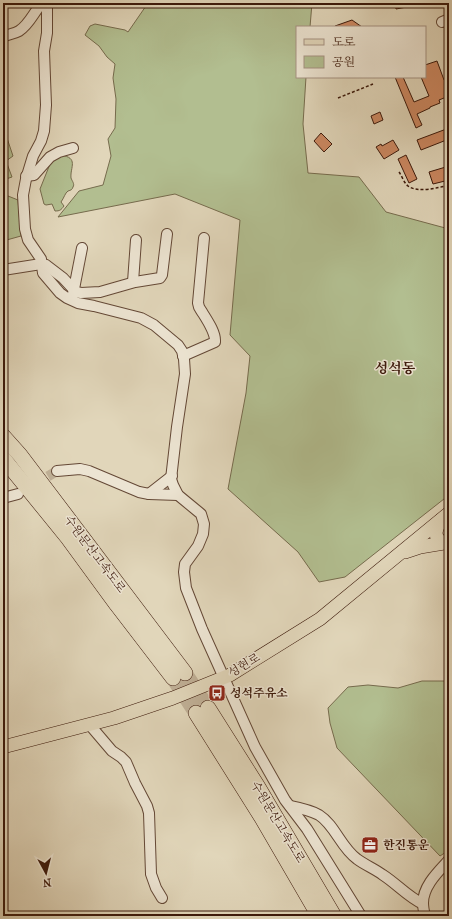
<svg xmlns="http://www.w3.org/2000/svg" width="452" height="919" font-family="'IM FELL French Canon','Noto Serif KR',serif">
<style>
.green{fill:#b2be90;stroke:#766b4d}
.building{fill:#cc8861;stroke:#3b180a}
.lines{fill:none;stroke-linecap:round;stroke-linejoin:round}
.minor-tunnel{stroke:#c0b097;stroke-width:10;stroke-dasharray:10 5;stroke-linecap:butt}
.highway-tunnel{stroke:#c0b097;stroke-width:15;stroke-dasharray:15 8;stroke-linecap:butt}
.minor-casing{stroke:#644836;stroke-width:12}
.major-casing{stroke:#3b180a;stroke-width:14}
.highway-casing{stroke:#3b180a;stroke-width:16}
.path{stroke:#3b180a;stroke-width:1.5;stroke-dasharray:3 2;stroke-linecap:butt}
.minor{stroke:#ece4d2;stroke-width:10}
.major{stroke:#e1d6ba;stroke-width:13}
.highway{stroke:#e1d6ba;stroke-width:15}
.labels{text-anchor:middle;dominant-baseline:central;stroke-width:3;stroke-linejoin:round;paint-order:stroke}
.street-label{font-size:12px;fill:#3b180a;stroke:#ece4d2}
.poi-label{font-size:12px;font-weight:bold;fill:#3b180a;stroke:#ece4d2;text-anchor:start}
.quarter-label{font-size:14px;font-weight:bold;fill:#3b180a;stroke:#ece4d2}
</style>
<rect width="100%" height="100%" fill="#e1d6ba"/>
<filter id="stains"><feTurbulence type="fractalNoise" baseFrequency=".005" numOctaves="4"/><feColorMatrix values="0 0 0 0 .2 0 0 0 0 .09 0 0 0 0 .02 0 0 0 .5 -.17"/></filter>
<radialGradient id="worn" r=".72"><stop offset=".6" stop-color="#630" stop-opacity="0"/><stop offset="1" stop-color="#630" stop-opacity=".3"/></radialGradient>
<g class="green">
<path d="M148,3H312L310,27H297V77H306L303,124L308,173L359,177L386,212L449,229V495L345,577L319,582L298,552L228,489L246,393L250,356L230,335L240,220L175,194L58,217L79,191L103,185L111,156L108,139L115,128L116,99L113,78L115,64L107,57L99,46L85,35L90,26L95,24L125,30L128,32Z"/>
<path d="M3,133L7,138L13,156L6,161L12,177L3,180Z"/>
<path d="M61,155C79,158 70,167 71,178C72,181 75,184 73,187C72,190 71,190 68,191C65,193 64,198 61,202L64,206C61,210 60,211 55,211L52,204L46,205L44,204L40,189L50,164L53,159Z"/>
<path d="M3,194L18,200L21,236L3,241Z"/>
<path d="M422,681H447V740L449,744V850L440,856L337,748L330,723L328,708L348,687L368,685L398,688Z"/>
</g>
<g class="building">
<path d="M395,3H411L412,6L396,9Z"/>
<path d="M352,20L362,27H335V26Z"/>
<path d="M437,61L444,80H445L449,89V96L439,100L440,103L430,107V108L417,114L422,125L416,128L395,77H403L414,102L429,96L421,77H425V65Z"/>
<path d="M380,112L383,120L374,124L371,116Z"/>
<path d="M449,128V139L421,150L417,140Z"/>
<path d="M321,133L332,144L324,152L314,141Z"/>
<path d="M393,140L399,150L384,159L376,147L381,144L382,146Z"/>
<path d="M406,155L417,179L409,183L398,159Z"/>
<path d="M449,166V180L433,184L429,172Z"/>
</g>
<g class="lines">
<path class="minor-tunnel" d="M35,484L57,471"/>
<g class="highway-tunnel">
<path d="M185,673L208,708"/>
<path d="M173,678L196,713"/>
</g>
<g class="minor-casing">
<g id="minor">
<path d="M47,3V33L44,51L46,105L44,131L41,141L33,156L26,179L23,195L25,229L28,240L41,259L43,273L60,293L67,298L78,303L94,306L141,318L154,325L178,345L182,351L184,359L185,374L177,427L171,479L173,485L178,495L201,514L204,524L203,534L198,546L185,564L184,572L186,588L202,629L255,747L285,800L307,829L361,916"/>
<path d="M442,22L449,19"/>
<path d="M3,37C8,34 14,34 19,31C29,25 34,12 42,3"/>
<path d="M26,176L34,175L50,157L59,152L73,148"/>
<path d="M3,270L41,264L46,265L63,278L76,292L81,293L100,292L135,282L160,278L162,275L167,234"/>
<path d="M133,282L136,240"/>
<path d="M73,294L82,248"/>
<path d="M183,356L215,342C216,331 204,316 199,307L198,303L204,238"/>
<path d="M57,471L80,469L89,471L139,492L149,494L178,495"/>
<path d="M149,494L172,476"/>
<path d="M3,498L18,494"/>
<path d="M89,724L112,751L121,757L126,762L135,783L147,806L149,813L151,874L156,888L162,898"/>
<path d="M290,806C300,808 310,810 319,815C335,825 341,848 357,859C365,865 375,869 383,875C397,884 408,897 423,904"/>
<path d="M425,916C424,912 423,907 423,903C423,886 438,872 449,860"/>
</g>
</g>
<g class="major-casing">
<g id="major">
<path d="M405,552L420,547L444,543C432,538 436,529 441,520"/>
<path d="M3,747L114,718L173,698L230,675L320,619L449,513"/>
</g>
</g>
<g class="highway-casing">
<g id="highway">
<path d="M3,436L20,455L185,673"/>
<path d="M3,458L68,538L117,605L173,678"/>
<path d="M208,708L258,787L334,916"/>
<path d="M196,713L262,818L319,916"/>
</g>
</g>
<g class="path">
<path d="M338,98L373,84"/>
<path d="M399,172C402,176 404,183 408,186C417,193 438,188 449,185"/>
</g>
<use href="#minor" class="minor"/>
<use href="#major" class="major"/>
<use href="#highway" class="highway"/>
</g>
<defs>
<g id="bus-square" transform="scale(0.9)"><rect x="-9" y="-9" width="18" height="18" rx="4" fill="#8f2418" stroke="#ece4d2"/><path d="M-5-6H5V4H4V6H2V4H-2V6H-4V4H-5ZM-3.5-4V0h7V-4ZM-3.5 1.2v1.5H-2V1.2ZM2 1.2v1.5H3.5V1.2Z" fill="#fff"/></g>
<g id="office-square" transform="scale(0.9)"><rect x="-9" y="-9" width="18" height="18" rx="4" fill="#8f2418" stroke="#ece4d2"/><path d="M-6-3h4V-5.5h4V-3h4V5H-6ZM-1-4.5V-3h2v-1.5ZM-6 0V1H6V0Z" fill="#fff"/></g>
</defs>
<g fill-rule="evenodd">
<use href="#bus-square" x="217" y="693"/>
<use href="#office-square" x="370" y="845"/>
</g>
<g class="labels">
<g class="street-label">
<text transform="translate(95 554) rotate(53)">수원문산고속도로</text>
<text transform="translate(244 665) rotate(-31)">성현로</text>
<text transform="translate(278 822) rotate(59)">수원문산고속도로</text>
</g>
<g class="poi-label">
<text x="230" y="693">성석주유소</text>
<text x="383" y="845">한진통운</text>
</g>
<g class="quarter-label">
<text x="395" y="368">성석동</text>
</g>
</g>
<rect width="452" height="919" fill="none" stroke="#e1d6ba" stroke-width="16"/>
<rect x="4" y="4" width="444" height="911" fill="none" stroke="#3b180a" stroke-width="2"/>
<rect x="8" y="8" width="436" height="903" fill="none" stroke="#3b180a"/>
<rect x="296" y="26" width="130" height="52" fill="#ece4d2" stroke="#a59282"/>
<rect x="304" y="39" width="20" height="6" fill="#e1d6ba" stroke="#a59282"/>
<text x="332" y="46" font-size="12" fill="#3b180a">도로</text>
<rect x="304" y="56" width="20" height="12" fill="#b2be90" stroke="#a59282"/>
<text x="332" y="66" font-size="12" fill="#3b180a">공원</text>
<g transform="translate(46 873) rotate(173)" stroke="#ece4d2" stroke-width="3" paint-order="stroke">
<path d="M0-3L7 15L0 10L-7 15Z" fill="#3b180a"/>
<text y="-6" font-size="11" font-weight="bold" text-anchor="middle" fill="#3b180a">N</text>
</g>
<rect width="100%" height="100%" filter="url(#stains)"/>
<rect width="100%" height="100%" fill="url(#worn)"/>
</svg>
